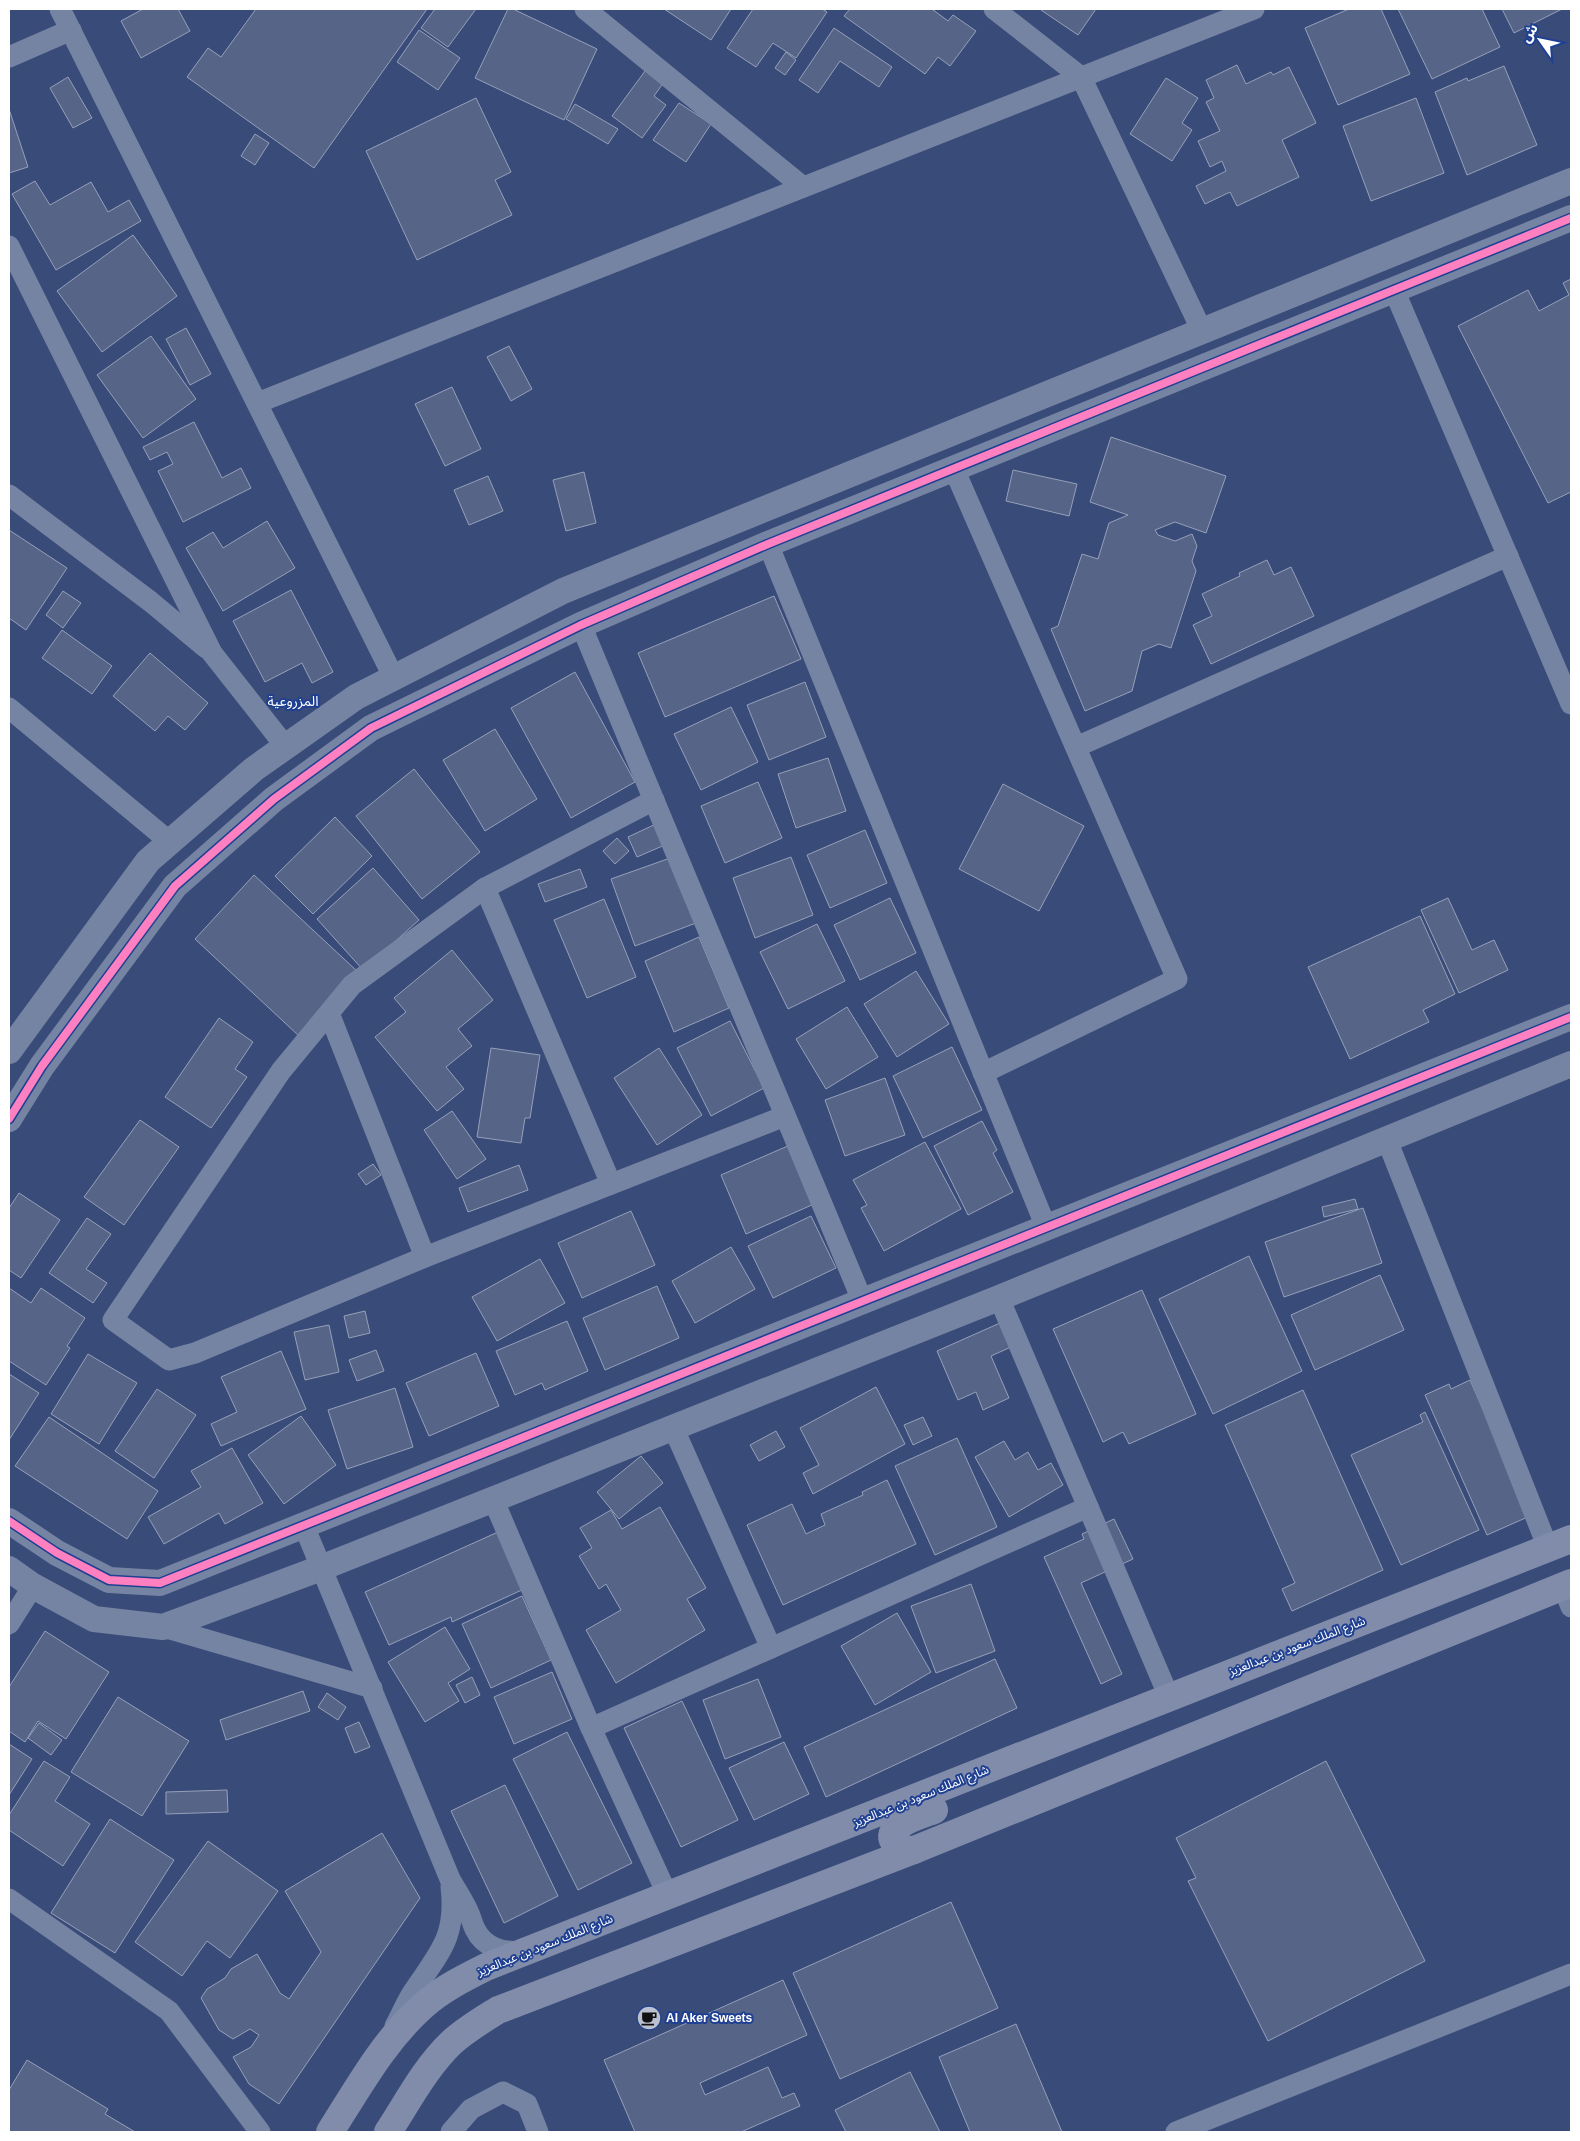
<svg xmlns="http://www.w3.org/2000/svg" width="1580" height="2141" font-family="Helvetica,'Noto Sans Arabic',sans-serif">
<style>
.building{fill:#556487;stroke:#96a0b9}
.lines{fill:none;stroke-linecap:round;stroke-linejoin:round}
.minor{stroke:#7684a3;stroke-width:21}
.tertiary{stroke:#7684a3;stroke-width:26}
.primary{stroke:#808caa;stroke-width:28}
.cycleway-casing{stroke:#1f4092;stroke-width:11}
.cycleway{stroke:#ff80c0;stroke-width:8}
.labels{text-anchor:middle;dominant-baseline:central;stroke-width:4;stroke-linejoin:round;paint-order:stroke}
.street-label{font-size:12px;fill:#fff;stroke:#1f4092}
.poi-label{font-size:12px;font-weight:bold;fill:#fff;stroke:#1f4092;text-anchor:start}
.neighbourhood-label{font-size:14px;fill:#fff;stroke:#1f4092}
</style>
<rect width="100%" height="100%" fill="#394b78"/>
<g class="building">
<path d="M143,9H178L190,31L141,58L121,21Z"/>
<path d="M256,9H427L314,168L187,77L208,48L221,57Z"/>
<path d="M435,9H476L448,47L421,28Z"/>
<path d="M508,9H513L597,49L564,120L475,78Z"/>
<path d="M664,9H731L711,40Z"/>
<path d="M753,9H822L827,12L796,58L773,43L756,67L727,48Z"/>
<path d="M850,9H932L948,21L953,15L976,31L950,66L938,57L925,74L844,16Z"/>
<path d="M1042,9H1096L1078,35L1041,10Z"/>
<path d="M1349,9H1381L1410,74L1338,105L1305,28Z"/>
<path d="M1398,9H1482L1500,47L1432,79Z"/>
<path d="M1502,9H1562L1514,33Z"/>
<path d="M834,28L892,67L879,87L840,61L818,93L799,80Z"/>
<path d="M419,30L460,58L438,90L397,62Z"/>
<path d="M786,52L796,60L785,75L775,68Z"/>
<path d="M1237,65L1246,84L1271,72L1273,75L1289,67L1316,123L1282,140L1299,177L1237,206L1230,192L1205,204L1196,186L1226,171L1222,161L1210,167L1198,141L1220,131L1206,102L1214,98L1206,80Z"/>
<path d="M1504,66L1537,145L1467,175L1435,92L1467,78L1468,81Z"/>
<path d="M648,67L666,79L654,96L666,105L642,138L612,116Z"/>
<path d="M68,77L92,118L73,128L50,88Z"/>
<path d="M1166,78L1198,98L1182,123L1192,130L1172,161L1130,134Z"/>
<path d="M476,98L511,172L495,180L512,215L417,260L366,151Z"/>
<path d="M1416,98L1444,173L1371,201L1343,126Z"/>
<path d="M679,103L711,124L686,162L653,140Z"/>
<path d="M575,104L618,129L608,144L566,119Z"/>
<path d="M9,109L28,167L9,173Z"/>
<path d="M255,134L269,143L255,165L241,156Z"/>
<path d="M35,181L50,205L91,182L108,212L129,200L141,221L56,270L12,194Z"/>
<path d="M133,235L177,296L102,352L57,291Z"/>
<path d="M1571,279V492L1548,503L1458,326L1528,290L1539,311L1569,295L1563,283Z"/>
<path d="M186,328L211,374L190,385L166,339Z"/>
<path d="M151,336L196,399L143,438L97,375Z"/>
<path d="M509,346L532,389L511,401L487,357Z"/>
<path d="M452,387L481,449L445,466L415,404Z"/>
<path d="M194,422L222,478L241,468L251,488L183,522L158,471L173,464L167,452L150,460L143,447Z"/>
<path d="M1111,437L1226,476L1206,533L1175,522L1155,530L1158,535L1175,541L1192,534L1197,546L1192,561L1196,571L1171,648L1159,644L1142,651L1132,691L1085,711L1051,629L1058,626L1082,554L1098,559L1109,523L1128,515L1090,502Z"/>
<path d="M1013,470L1077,484L1069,516L1006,501Z"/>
<path d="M584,472L596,523L566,531L553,480Z"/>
<path d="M488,476L503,511L469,525L454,490Z"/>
<path d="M267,521L295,568L223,611L186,548L213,532L223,548Z"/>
<path d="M9,530L67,568L26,630L9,618Z"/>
<path d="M1267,560L1274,575L1291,567L1314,616L1211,664L1193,625L1212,616L1202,594L1240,576L1239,573Z"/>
<path d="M291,590L333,672L312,683L302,663L265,682L233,621Z"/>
<path d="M63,591L81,603L63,628L46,615Z"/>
<path d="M774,596L801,659L665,717L638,653Z"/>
<path d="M62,630L112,666L92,694L42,658Z"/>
<path d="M150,653L208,703L185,730L168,716L155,731L113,696Z"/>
<path d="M575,672L635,782L571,818L511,708Z"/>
<path d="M805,682L826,737L769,760L747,705Z"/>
<path d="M731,707L758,762L701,790L674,734Z"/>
<path d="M495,729L537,799L485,831L443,760Z"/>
<path d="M828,758L846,811L796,828L778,774Z"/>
<path d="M414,769L480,852L422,899L356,816Z"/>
<path d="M758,782L782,838L725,863L701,806Z"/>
<path d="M1003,784L1084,826L1039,911L959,869Z"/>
<path d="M335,817L372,856L313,914L275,876Z"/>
<path d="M658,823L667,844L637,857L628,837Z"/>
<path d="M865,830L887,883L830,908L807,855Z"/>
<path d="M617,838L629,851L615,864L603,851Z"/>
<path d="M673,857L696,923L635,946L611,879Z"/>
<path d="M791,857L813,915L755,938L733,878Z"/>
<path d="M373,868L419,920L363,970L317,919Z"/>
<path d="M580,869L587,887L545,902L538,884Z"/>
<path d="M254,875L358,972L299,1036L195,939Z"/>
<path d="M890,898L916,953L860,980L834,925Z"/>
<path d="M1448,898L1472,950L1494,940L1508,970L1459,993L1421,910Z"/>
<path d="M604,899L636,977L587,998L554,920Z"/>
<path d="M1420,916L1455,994L1423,1010L1429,1022L1350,1059L1308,967Z"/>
<path d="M817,924L845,981L788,1009L760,952Z"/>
<path d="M699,937L729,1008L674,1032L645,961Z"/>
<path d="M452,950L493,1000L458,1029L472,1046L446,1067L464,1089L437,1111L375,1037L406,1012L394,998Z"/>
<path d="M916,971L949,1024L897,1057L864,1004Z"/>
<path d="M847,1007L878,1057L826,1089L796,1039Z"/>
<path d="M219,1018L253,1042L235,1069L247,1077L211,1128L165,1097Z"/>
<path d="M730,1021L764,1088L711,1116L677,1048Z"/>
<path d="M952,1047L982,1110L923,1138L893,1076Z"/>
<path d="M491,1048L540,1055L530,1118H525L521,1143L477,1137Z"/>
<path d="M659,1048L702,1115L657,1145L614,1078Z"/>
<path d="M885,1078L905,1135L845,1156L825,1100Z"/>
<path d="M452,1111L486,1159L457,1179L424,1130Z"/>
<path d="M140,1120L179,1147L124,1225L84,1197Z"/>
<path d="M982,1121L997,1150L993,1153L1013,1192L968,1215L934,1146Z"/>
<path d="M925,1142L961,1209L884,1251L861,1208L867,1205L853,1180Z"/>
<path d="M790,1145L814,1204L746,1234L721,1175Z"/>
<path d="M373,1164L381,1175L366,1185L358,1174Z"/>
<path d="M519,1165L528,1190L468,1212L459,1188Z"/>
<path d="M19,1193L60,1220L21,1278L9,1270V1208Z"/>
<path d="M1355,1199L1358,1209L1324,1217L1322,1207Z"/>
<path d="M1363,1208L1382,1263L1284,1297L1265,1242Z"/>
<path d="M631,1211L655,1265L582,1298L558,1243Z"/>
<path d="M811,1216L836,1268L773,1298L748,1246Z"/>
<path d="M87,1218L111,1234L86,1269L107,1283L93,1303L49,1273Z"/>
<path d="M731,1247L755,1289L695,1323L672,1281Z"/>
<path d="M1249,1256L1302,1371L1213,1414L1159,1299Z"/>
<path d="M540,1259L565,1303L497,1341L472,1297Z"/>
<path d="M1380,1275L1404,1330L1315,1370L1291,1315Z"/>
<path d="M657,1286L679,1338L605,1370L583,1318Z"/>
<path d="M9,1288L31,1303L41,1288L85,1318L67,1346L70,1348L46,1385L9,1361Z"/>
<path d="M1142,1290L1196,1414L1129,1444L1123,1432L1103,1442L1053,1329Z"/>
<path d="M365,1311L370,1333L349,1338L344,1316Z"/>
<path d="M567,1321L588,1371L545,1390L542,1383L515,1395L496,1351Z"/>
<path d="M1000,1323L1011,1347L991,1356L1009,1398L983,1410L976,1392L958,1400L937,1351Z"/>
<path d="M329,1325L339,1372L305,1380L294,1332Z"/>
<path d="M376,1350L384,1371L357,1381L349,1360Z"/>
<path d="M281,1351L306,1409L221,1446L211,1424L237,1412L221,1377Z"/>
<path d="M476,1353L499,1406L429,1436L406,1383Z"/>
<path d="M88,1354L137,1383L99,1444L51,1414Z"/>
<path d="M9,1374L39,1393L9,1440Z"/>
<path d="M1470,1380L1530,1516L1487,1535L1425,1395L1449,1384L1451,1389Z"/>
<path d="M876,1387L905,1444L813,1494L803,1473L819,1465L800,1428Z"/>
<path d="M395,1388L413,1447L347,1469L328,1410Z"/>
<path d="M157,1389L196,1415L154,1478L115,1451Z"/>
<path d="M1303,1390L1383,1570L1292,1611L1282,1589L1295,1583L1225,1425Z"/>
<path d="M1425,1412L1479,1530L1401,1565L1351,1455L1423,1422L1420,1415Z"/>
<path d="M301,1416L336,1465L284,1504L248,1455Z"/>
<path d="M49,1417L158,1491L127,1539L15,1466Z"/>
<path d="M923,1417L932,1436L913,1445L904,1425Z"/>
<path d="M776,1431L785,1447L759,1461L750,1445Z"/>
<path d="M957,1438L997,1527L935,1555L895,1466Z"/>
<path d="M1004,1441L1015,1460L1028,1452L1038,1470L1051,1463L1063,1485L1009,1517L975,1457Z"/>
<path d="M232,1448L263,1503L225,1524L219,1513L164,1544L148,1517L201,1487L191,1471Z"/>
<path d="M641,1456L663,1483L619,1519L597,1492Z"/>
<path d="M887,1480L916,1544L783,1605L747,1525L792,1504L806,1534L825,1525L821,1514L863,1495L862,1492Z"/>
<path d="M660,1507L706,1588L687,1599L705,1630L616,1683L586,1630L621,1610L606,1584L599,1589L579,1556L592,1548L580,1528L611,1510L622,1529Z"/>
<path d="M1114,1519L1133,1559L1081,1583L1122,1674L1101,1684L1044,1557L1084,1539L1082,1534Z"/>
<path d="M498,1532L524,1589L452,1622L451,1617L389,1645L365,1592Z"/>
<path d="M971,1584L995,1651L936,1673L911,1606Z"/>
<path d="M522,1596L551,1660L491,1688L462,1624Z"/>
<path d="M897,1613L931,1672L875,1705L841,1646Z"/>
<path d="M445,1627L470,1669L448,1683L459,1701L425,1722L388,1662Z"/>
<path d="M45,1631L109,1672L66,1739L38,1721L25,1742L9,1731V1687Z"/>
<path d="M995,1659L1017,1708L826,1797L804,1747Z"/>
<path d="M552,1672L572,1719L514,1744L494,1697Z"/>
<path d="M472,1677L480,1695L465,1703L456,1685Z"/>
<path d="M758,1679L781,1737L725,1759L703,1700Z"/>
<path d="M303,1691L310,1711L226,1740L220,1720Z"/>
<path d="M327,1693L346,1707L338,1720L318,1707Z"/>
<path d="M118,1697L189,1741L142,1816L71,1772Z"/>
<path d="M682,1701L738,1820L681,1847L624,1728Z"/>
<path d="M359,1722L370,1747L355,1753L345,1728Z"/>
<path d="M39,1723L62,1740L51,1755L28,1738Z"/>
<path d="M567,1732L632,1863L578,1890L513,1759Z"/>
<path d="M784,1742L809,1794L754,1820L729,1768Z"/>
<path d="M9,1744L32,1759L9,1795Z"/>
<path d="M44,1761L70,1777L55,1801L90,1824L63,1866L9,1830V1815Z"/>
<path d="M1326,1761L1425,1961L1268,2041L1188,1881L1196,1878L1176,1838Z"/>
<path d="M505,1785L558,1896L504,1923L451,1811Z"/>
<path d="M227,1790L228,1812L166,1814V1792Z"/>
<path d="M110,1819L174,1860L115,1953L51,1913Z"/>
<path d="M382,1833L420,1898L279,2104L249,2084L233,2057L251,2047L259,2035L250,2029L233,2039L219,2030L201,1998L207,1989L225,1978L231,1969L257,1954L280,1993L289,1999L321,1952L285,1891Z"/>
<path d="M208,1841L278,1891L230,1958L207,1941L182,1976L135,1942Z"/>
<path d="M951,1902L998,2008L840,2079L793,1973Z"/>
<path d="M783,1980L807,2035L700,2083L705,2095L768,2067L782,2098L794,2093L800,2106L741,2132H635L604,2060Z"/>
<path d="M1016,2024L1062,2132H970L939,2057Z"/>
<path d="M27,2060L108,2109L105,2114L135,2132H9V2090Z"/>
<path d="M910,2072L940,2132H846L835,2110Z"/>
</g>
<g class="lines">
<g class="minor">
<path d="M60,9L394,678"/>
<path d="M585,9L803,187"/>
<path d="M994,9L1081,77L1202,331"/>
<path d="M9,57L71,30"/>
<path d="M9,246L212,653L286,747"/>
<path d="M1394,290L1571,704"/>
<path d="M257,403L1254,9"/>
<path d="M954,469L1177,979L983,1073"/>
<path d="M9,495L151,602L206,648"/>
<path d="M768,544L1046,1227"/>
<path d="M581,625L862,1300"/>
<path d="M9,708L170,842"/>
<path d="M1076,747L1508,556"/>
<path d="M654,800L485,888L352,985L281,1071L113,1320L169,1360L195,1353L425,1257L785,1116"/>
<path d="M485,888L611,1184"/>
<path d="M329,1013L425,1257"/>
<path d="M1387,1140L1548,1548"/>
<path d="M999,1298L1169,1697"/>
<path d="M673,1427L771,1648"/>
<path d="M493,1499L591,1728L668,1896"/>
<path d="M304,1526L450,1879C456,1890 463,1900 468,1911C471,1917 472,1923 475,1929C484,1948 504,1953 522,1951"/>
<path d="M1563,1586L1571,1607"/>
<path d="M9,1624L33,1586"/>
<path d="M163,1627L372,1688"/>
<path d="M591,1728L1088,1507"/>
<path d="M9,1899L169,2011L260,2132"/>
<path d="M395,2026C401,2015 406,2003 413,1992C439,1953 457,1937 451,1887"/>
<path d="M451,2132L471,2109L503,2092L527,2104L538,2132"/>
<path d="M1176,2132L1571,1974"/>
</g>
<g class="tertiary">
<path d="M9,1051L148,861L254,769L356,697L563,591L1571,181"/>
<path d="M9,1119L42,1066L175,886L274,799L371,728L581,625L768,544L1571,218"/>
<path d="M9,1521L57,1553L109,1580L160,1583L1571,1017"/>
<path d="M9,1569L33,1586L94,1619L163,1627L321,1568L999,1298L1571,1064"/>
</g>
<g class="primary">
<path d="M914,1850C897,1850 882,1837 901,1824C910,1818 923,1814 934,1810"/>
<path d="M330,2132C358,2088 384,2040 424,2005C442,1989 464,1978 486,1967L1571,1539"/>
<path d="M388,2132C407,2103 425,2068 451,2043C465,2030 482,2020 498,2010L914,1850L1571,1583"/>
</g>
<g class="cycleway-casing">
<g id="cycleway">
<path d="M9,1119L42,1066L175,886L274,799L371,728L581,625L768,544L1571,218"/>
<path d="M9,1521L57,1553L109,1580L160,1583L1571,1017"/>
</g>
</g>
<use href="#cycleway" class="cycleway"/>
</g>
<defs>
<g id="cafe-disc" transform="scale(1.25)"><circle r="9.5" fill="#bac0d0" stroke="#1f4092"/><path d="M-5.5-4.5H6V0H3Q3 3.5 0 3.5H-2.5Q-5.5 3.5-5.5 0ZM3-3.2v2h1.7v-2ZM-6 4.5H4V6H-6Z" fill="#111"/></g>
</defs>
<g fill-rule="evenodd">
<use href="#cafe-disc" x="649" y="2018"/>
</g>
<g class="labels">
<g class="street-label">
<text transform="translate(1297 1646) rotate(-21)">شارع الملك سعود بن عبدالعزيز</text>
<text transform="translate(921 1796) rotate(-22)">شارع الملك سعود بن عبدالعزيز</text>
<text transform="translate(545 1945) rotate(-22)">شارع الملك سعود بن عبدالعزيز</text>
</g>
<g class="poi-label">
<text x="666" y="2018">Al Aker Sweets</text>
</g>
<g class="neighbourhood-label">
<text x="293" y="701">المزروعية</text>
</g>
</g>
<rect width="1580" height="2141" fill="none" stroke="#ffffff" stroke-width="20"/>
<g transform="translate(1540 40) rotate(303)" stroke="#1f4092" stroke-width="4" paint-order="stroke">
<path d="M0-4L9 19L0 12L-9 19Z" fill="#ffffff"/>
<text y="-8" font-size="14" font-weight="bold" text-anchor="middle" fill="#ffffff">ش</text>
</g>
</svg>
